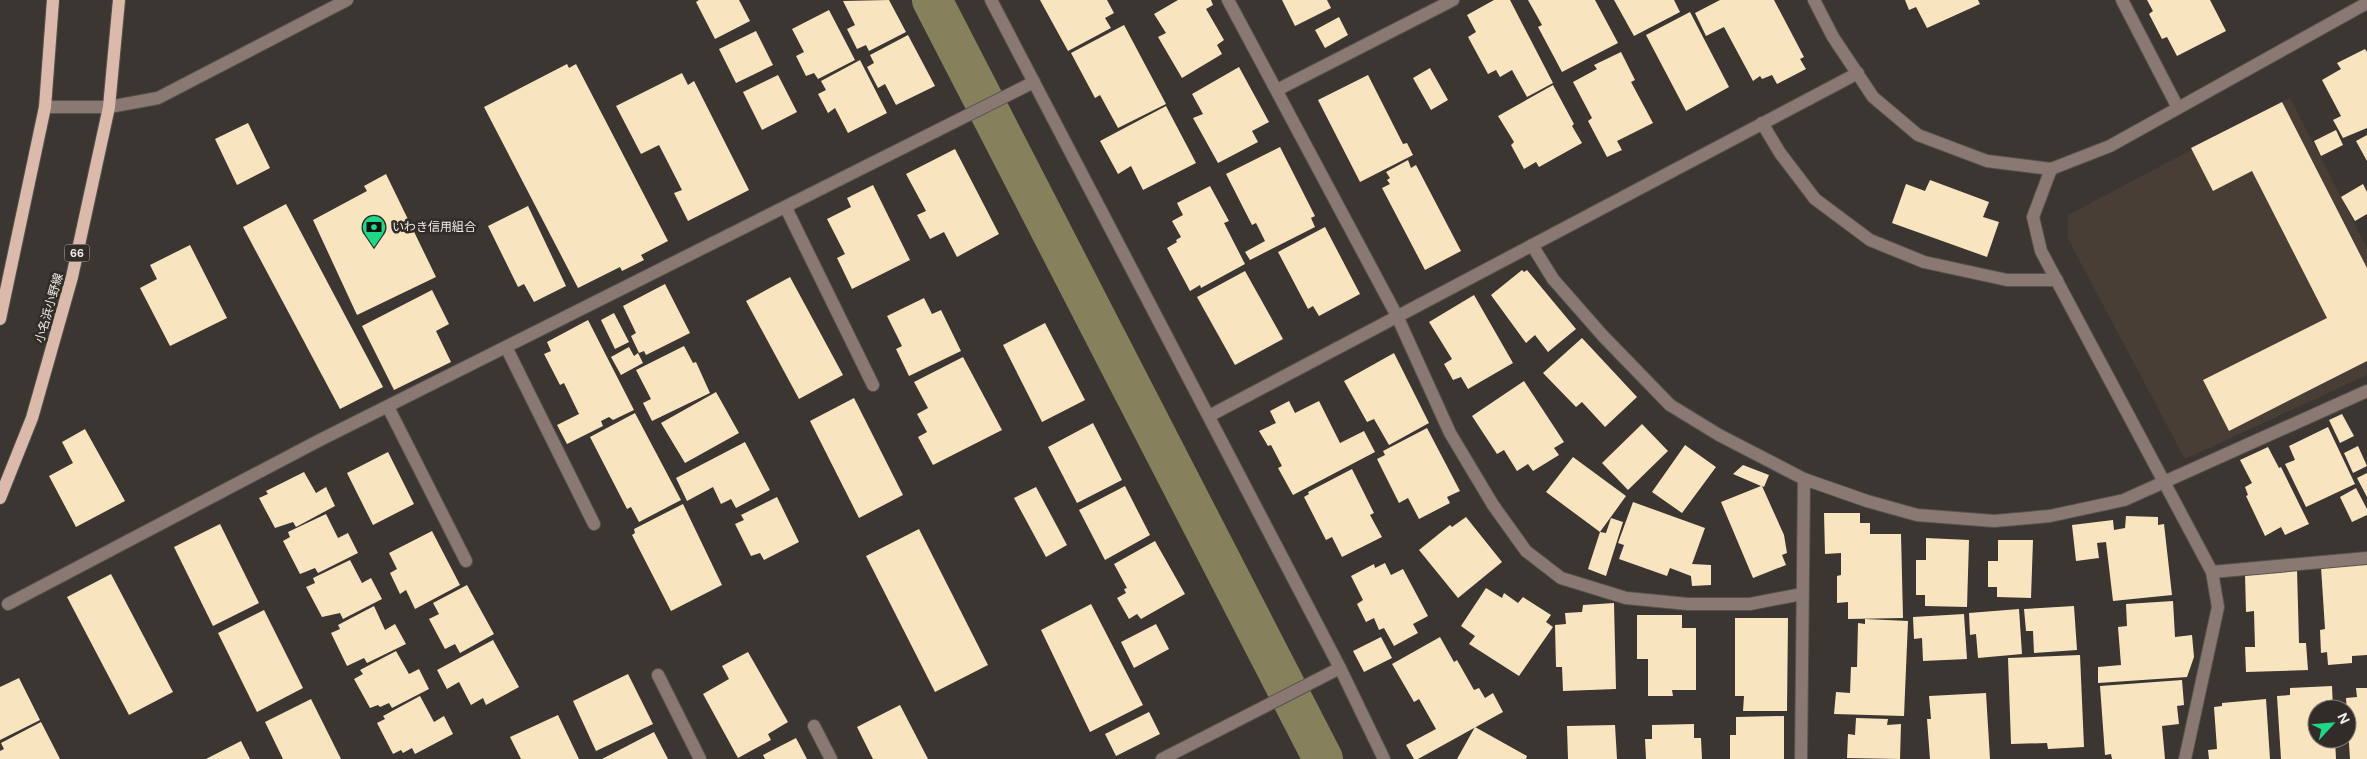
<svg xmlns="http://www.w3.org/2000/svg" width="2367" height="759" font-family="'DM Sans','Noto Sans JP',sans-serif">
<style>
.built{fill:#493e35}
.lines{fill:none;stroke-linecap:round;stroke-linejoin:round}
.canal{stroke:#86815c;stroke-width:40}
.building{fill:#f9e4c0}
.minor-casing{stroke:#58534e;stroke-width:14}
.major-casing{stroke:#58534e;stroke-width:14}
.minor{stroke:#8a7972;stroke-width:12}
.major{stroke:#dcbaab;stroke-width:12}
.labels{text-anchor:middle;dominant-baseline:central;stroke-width:5;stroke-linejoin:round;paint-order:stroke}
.shield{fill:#312c27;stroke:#b7b3af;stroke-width:1}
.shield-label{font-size:11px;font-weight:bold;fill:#f0ede9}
.poi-label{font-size:12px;fill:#f0ede9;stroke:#312c27;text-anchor:start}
.street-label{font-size:12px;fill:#f0ede9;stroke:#312c27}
</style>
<rect width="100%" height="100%" fill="#3b3631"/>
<path class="built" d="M2290,98L2367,248V375L2185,459L2068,239V215Z"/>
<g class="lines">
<path class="canal" d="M932,0L1323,759"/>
</g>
<g class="building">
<path d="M699,0H739L750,21L715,39L696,2Z"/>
<path d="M889,0L906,32L869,51L866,45L857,49L847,29L855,25L843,1Z"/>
<path d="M1040,0H1107L1114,13L1105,18L1111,28L1068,51Z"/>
<path d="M1178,0H1211L1213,5L1206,9L1224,40L1217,45L1222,54L1182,78L1158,37L1166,33L1154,14Z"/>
<path d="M1282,0H1327L1331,8L1295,26Z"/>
<path d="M1494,0H1510L1553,83L1527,97L1512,70L1500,77L1496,70L1488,74L1468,37L1476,32L1467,15Z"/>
<path d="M1528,0H1595L1618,43L1562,72L1538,27L1542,25Z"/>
<path d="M1614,0H1674L1680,12L1634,36Z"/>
<path d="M1720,0H1774L1804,57L1800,59L1806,69L1777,84L1772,75L1762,79L1760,76L1753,81L1724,27L1706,36L1695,13Z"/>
<path d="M1905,0H1978L1980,4L1927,28L1916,7L1909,10Z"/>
<path d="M2147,0H2210L2226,31L2177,56L2167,37L2162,39L2149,14L2153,11Z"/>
<path d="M829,10L855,60L818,79L814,73L806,76L796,56L804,52L792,29Z"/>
<path d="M1690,12L1729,87L1686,111L1646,35Z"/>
<path d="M1339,17L1348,35L1325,48L1315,30Z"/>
<path d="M1124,25L1166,104L1118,128L1100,95L1095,98L1071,53Z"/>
<path d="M756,31L773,65L736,83L719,49Z"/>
<path d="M908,35L935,86L896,105L885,84L878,88L867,67L874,63L870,55Z"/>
<path d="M2365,49L2367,52V128L2343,138L2333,120L2341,116L2322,80L2341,69L2337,63Z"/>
<path d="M1621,52L1635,80L1631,82L1653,123L1617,141L1622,150L1607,157L1588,121L1592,118L1573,82L1597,69L1594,65Z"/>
<path d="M860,60L887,113L848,133L835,108L828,113L818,94L826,90L821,81Z"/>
<path d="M567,64L569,68L576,64L668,241L641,255L644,260L622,271L620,267L578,288L484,107Z"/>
<path d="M1239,67L1269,122L1252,131L1258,142L1218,163L1193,118L1203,114L1192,94Z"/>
<path d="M1430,68L1448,100L1431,110L1413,78Z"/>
<path d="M682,73L688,85L694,81L749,190L688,221L674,193L682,190L659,145L641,154L616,106Z"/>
<path d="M778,75L797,112L762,130L743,92Z"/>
<path d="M1368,75L1403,144L1407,143L1413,155L1360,182L1318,100Z"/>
<path d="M1553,85L1574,124L1572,126L1582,143L1539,167L1536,162L1524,169L1511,145L1514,142L1498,116Z"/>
<path d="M2282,102L2367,268V361L2229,431L2203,380L2327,318L2252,171L2213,191L2191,148Z"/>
<path d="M1166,106L1196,163L1143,190L1131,166L1118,174L1100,141Z"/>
<path d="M248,123L270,168L237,185L215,139Z"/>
<path d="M2336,130L2343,145L2321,156L2314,141Z"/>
<path d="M2367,135V161L2356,141Z"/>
<path d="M1280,147L1315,216L1311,218L1315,227L1250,260L1245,252L1265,241L1256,223L1252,225L1226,174Z"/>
<path d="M955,149L999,234L957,257L944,232L930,239L917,215L926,211L906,174Z"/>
<path d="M1408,160L1411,168L1416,165L1461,251L1425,270L1382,188L1390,184L1387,180L1390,178L1386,172Z"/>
<path d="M386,174L436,277L357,315L313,220L367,191L364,186Z"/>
<path d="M1930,180L1989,202L1983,217L1999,222L1987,257L1892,223L1906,184L1925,191Z"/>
<path d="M2363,184L2367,192V214L2355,221L2341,197Z"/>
<path d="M873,185L910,260L852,289L837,258L845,254L827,219L851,207L847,198Z"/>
<path d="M1210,186L1229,221L1224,223L1245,264L1201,288L1200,285L1190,291L1167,248L1177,242L1176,240L1181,237L1172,221L1183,215L1177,203Z"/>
<path d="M286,204L383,387L340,409L243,227Z"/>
<path d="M528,206L566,286L534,302L524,284L518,287L488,226Z"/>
<path d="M1325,227L1360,294L1319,316L1313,306L1308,309L1278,252Z"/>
<path d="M190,245L227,318L170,346L140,288L157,279L150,265Z"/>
<path d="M1522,270L1524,272L1527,270L1576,329L1548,352L1535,335L1526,343L1491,295Z"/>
<path d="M1245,271L1283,339L1235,365L1197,297Z"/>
<path d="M790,277L843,375L799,399L746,301Z"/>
<path d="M665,284L690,333L646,355L644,351L639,353L631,336L636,333L623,306Z"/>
<path d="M432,290L449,324L436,331L451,362L394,390L362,326Z"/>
<path d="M1474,295L1513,363L1468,389L1461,377L1453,380L1444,364L1452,359L1429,322Z"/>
<path d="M924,298L932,314L941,310L961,351L909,376L896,349L902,346L887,316Z"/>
<path d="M614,313L629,342L615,349L601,320Z"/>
<path d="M588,320L634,410L613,420L609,417L601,421L603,426L567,444L557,425L579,414L564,383L560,385L544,354L551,351L547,342Z"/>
<path d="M1045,323L1085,400L1042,422L1003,345Z"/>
<path d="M1582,338L1637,397L1605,427L1582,402L1576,407L1543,373Z"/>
<path d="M684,346L693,363L696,362L710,393L652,421L643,403L651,399L636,370Z"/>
<path d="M629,347L634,356L638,353L643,363L621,375L611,357Z"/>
<path d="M1394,353L1429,423L1389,445L1374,419L1367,422L1344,381Z"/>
<path d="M963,357L1002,430L933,465L918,437L927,432L917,414L928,408L914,382Z"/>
<path d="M1524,381L1564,442L1554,448L1559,455L1533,471L1528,464L1517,471L1504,450L1497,454L1472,416Z"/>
<path d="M716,392L739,433L685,463L661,423Z"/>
<path d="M854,398L903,495L859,518L810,421Z"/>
<path d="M1289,401L1295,413L1319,401L1340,443L1364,431L1375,452L1293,495L1278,468L1282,466L1271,445L1268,446L1259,431L1276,423L1270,411Z"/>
<path d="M635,413L681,500L639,522L631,507L627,509L590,437Z"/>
<path d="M2342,414L2354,436L2340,443L2329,420Z"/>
<path d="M1093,423L1122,480L1077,503L1048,447Z"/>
<path d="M1642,424L1668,451L1628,490L1602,463Z"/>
<path d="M2328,427L2355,484L2306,507L2285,464L2295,460L2289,446Z"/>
<path d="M1427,428L1460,491L1447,497L1450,503L1419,519L1408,498L1399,503L1377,459L1385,455L1383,451Z"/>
<path d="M85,429L125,501L76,527L49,476L73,463L62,442Z"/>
<path d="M745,442L770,490L736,508L731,499L721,504L713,487L687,501L676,478Z"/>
<path d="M1685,445L1716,467L1682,513L1652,492Z"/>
<path d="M2358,446L2367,466L2353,473L2344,453Z"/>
<path d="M2268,447L2279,468L2281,467L2309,524L2285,535L2281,527L2265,536L2246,496L2248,495L2245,487L2252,483L2240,460Z"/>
<path d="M388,452L414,504L373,525L347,473Z"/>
<path d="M1573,457L1626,496L1600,532L1606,533L1611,518L1623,522L1606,576L1588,569L1600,532L1546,492Z"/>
<path d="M1743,465L1769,475L1764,487L1762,486L1784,535L1787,553L1782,555L1786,565L1753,578L1721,502L1761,486L1733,474Z"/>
<path d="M1352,469L1374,513L1370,515L1382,537L1342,557L1332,537L1326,540L1304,497L1309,494L1308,492Z"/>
<path d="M304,472L316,493L326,487L335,506L296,527L293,522L275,528L259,498L268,494L266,491Z"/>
<path d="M2367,473V497L2357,478Z"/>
<path d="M1125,486L1150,535L1105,560L1079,510Z"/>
<path d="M1036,487L1067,545L1046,557L1014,498Z"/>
<path d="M2356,488L2367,509V515L2352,522L2340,497Z"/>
<path d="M777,497L799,542L764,560L760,553L751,556L735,524L744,520L741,515Z"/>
<path d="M1633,502L1705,528L1692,564L1711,565V585L1692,586L1691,576L1670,568L1667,576L1619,559L1624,545L1618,543Z"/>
<path d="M683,504L722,585L671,611L632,535L635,533L634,529Z"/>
<path d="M1824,513H1860V523H1870V534H1901L1903,618L1848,619V602L1837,603V576L1841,575V553L1825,554Z"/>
<path d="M326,514L338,538L348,533L358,553L318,573L315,568L300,574L283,541L290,537L288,532Z"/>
<path d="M2126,516L2158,517V525L2164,524L2172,595L2113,601L2106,542L2097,543L2099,558L2076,561L2072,525L2113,520L2114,530L2125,528Z"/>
<path d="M1466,517L1502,562L1458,598L1419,550L1450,525L1452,527Z"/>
<path d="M220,524L259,603L213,626L174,547Z"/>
<path d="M919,529L988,665L935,692L866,556Z"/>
<path d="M432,531L460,585L415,609L406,590L400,594L390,573L397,569L389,553Z"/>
<path d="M1926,538L1969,540L1967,607L1925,606V595H1916V560H1926Z"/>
<path d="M1998,540H2033L2031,598L1997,597V587H1988V561H1998Z"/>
<path d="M1155,541L1185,594L1141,619L1137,614L1129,619L1117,598L1126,593L1124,589L1127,588L1114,564Z"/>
<path d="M350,560L362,583L371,578L382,599L343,619L340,613L322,617L306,587L315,583L313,578Z"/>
<path d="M1385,563L1391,575L1403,569L1428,616L1413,624L1418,633L1394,646L1384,628L1379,630L1374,618L1366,622L1357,604L1363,600L1351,576L1374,564L1375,568Z"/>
<path d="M2367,563V655L2352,656V663L2328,665L2327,652L2321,653L2320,630L2325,629L2321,567Z"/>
<path d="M2297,569L2299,643H2306L2308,670L2246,672L2245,647H2255L2254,611L2246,612L2245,574Z"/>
<path d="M111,574L173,692L129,715L67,597Z"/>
<path d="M467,585L494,634L460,653L455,644L445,649L429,619L439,614L433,603Z"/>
<path d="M1486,588L1502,598L1504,593L1518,603L1523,597L1551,615L1546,622L1553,627L1519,676L1469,644L1475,636L1461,626Z"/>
<path d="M2173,601L2175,637L2192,635L2194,657L2187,677L2098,683V667L2121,665L2118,627L2127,626L2126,604Z"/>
<path d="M1614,603L1616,689L1563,691L1562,667H1556L1555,625L1566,624L1565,613L1582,612L1583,605Z"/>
<path d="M1091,604L1143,705L1090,732L1041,630Z"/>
<path d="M374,606L385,630L395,624L406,644L367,663L364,658L347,666L331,633L340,629L338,625Z"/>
<path d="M2074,606L2077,650L2034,653L2033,631H2026L2024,609Z"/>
<path d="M2019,609L2022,654L1978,658L1976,634L1970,635L1969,613Z"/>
<path d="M264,610L303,688L257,712L218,633Z"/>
<path d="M1964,614L1967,659L1923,661L1922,638L1914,639L1913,617Z"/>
<path d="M1637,615H1682V628H1696V690H1672L1673,696H1648V659H1637Z"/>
<path d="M1735,618H1788L1787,711H1743L1744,696H1735Z"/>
<path d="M1865,619L1908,621L1904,716L1834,714L1836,692L1850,693L1851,667H1857L1858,623L1865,624Z"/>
<path d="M1156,624L1169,649L1134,668L1121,642Z"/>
<path d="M1381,637L1392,658L1364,672L1353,651Z"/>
<path d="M1440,637L1454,662L1457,660L1474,690L1479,688L1485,698L1493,693L1503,712L1418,759H1414L1406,745L1436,729L1419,699L1414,702L1392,664Z"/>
<path d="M493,640L519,687L486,705L483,698L471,705L459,682L447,689L437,670Z"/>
<path d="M396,651L409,674L419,669L429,689L392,708L389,703L380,707L378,705L370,708L354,679L363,674L360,670Z"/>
<path d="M748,652L788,722L768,734L771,740L738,758L703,694L729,679L722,666Z"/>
<path d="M2080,655L2084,747L2048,749L2047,743L2011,744L2008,658Z"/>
<path d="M628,674L653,724L596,751L573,701Z"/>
<path d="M19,678L40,720L0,740V687Z"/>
<path d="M2182,680L2184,705L2177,706L2179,724L2162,726L2165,759H2112L2111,754L2105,755L2100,686Z"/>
<path d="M2332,686L2333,709H2317V739H2335L2336,759H2281L2277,696L2290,695V688Z"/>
<path d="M2356,688H2367V759H2350L2346,698L2357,697Z"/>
<path d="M1986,693L1990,759H1930L1927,719H1931L1929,696Z"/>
<path d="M420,696L434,722L444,716L453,734L415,754L412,748L403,753L401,750L393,754L377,723L385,719L383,716Z"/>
<path d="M311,699L341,759H283L265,722Z"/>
<path d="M2266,699L2270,759H2209L2208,750L2217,749L2214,707L2222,706V703Z"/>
<path d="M900,705L928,759H873L857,727Z"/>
<path d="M1149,712L1160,734L1116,756L1105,734Z"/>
<path d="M558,715L579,759H521L510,737Z"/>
<path d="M1784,716V759H1730V735H1736V717Z"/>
<path d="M1856,718L1888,719L1887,725L1901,724L1900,759L1847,758L1848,734L1855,735Z"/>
<path d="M41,722L60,759H0V751L4,749L1,743Z"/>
<path d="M1694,724V738H1701L1702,759H1646L1645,739H1652V725Z"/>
<path d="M1615,725L1617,759H1568L1567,726Z"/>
<path d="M1475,727L1527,756L1526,759H1457Z"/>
<path d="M654,732L668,759H602Z"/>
<path d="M796,738L807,759H765L763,755Z"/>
<path d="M241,741L250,759H206Z"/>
</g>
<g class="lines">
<g class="minor-casing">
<g id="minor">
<path d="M991,0L1340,668L1384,759"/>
<path d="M1228,0L1397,316L1450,433L1493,505L1526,551L1561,578L1626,598L1688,604H1750L1802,594"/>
<path d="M1814,0L1833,37L1873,97L1918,135L1987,161L2051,169L2110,146L2367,3"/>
<path d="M2122,0L2178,108"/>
<path d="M1277,90L1453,0"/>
<path d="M45,107H109L158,98L347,0"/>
<path d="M1762,123L1780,153L1815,199L1870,240L1924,262L2007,280H2057"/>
<path d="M2051,169L2033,217L2041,251L2212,572L2367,558"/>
<path d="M786,208L873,385"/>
<path d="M1532,245L1553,279L1603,336L1670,405L1719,435L1804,479L1867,501L1917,515L1994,521L2050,516L2124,500L2367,391"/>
<path d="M506,347L594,524"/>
<path d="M388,407L466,561"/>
<path d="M1209,416L1858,73"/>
<path d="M8,604L320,440L1034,82"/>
<path d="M658,675L700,759"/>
<path d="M814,726L831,759"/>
<path d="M1162,759L1340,668"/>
<path d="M1801,759L1804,479"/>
<path d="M2185,759L2218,607L2212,572"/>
</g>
</g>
<g class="major-casing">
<g id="major">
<path d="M0,319L45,107L53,0"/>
<path d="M0,498L32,418L72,277L109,107L119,0"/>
</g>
</g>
<use href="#minor" class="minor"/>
<use href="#major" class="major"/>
</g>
<defs>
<g id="bank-pin" transform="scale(1.25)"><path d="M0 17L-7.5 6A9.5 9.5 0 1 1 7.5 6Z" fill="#1fd887" stroke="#312c27"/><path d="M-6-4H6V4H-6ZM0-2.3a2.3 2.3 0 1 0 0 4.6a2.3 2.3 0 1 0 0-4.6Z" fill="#111"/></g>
</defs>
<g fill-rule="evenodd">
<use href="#bank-pin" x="374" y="227"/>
</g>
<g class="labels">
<rect class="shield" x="64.5" y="244.5" width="25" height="17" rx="4"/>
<g class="shield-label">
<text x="77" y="253">66</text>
</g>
<g class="poi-label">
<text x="392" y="227">いわき信用組合</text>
</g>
<g class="street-label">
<text transform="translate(49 308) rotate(-74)">小名浜小野線</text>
</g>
</g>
<g transform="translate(2332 724) rotate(64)"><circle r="24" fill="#312c27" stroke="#7d7975"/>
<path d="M0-4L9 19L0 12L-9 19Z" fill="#1fd887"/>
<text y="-8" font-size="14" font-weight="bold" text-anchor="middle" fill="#f0ede9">N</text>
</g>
</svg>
